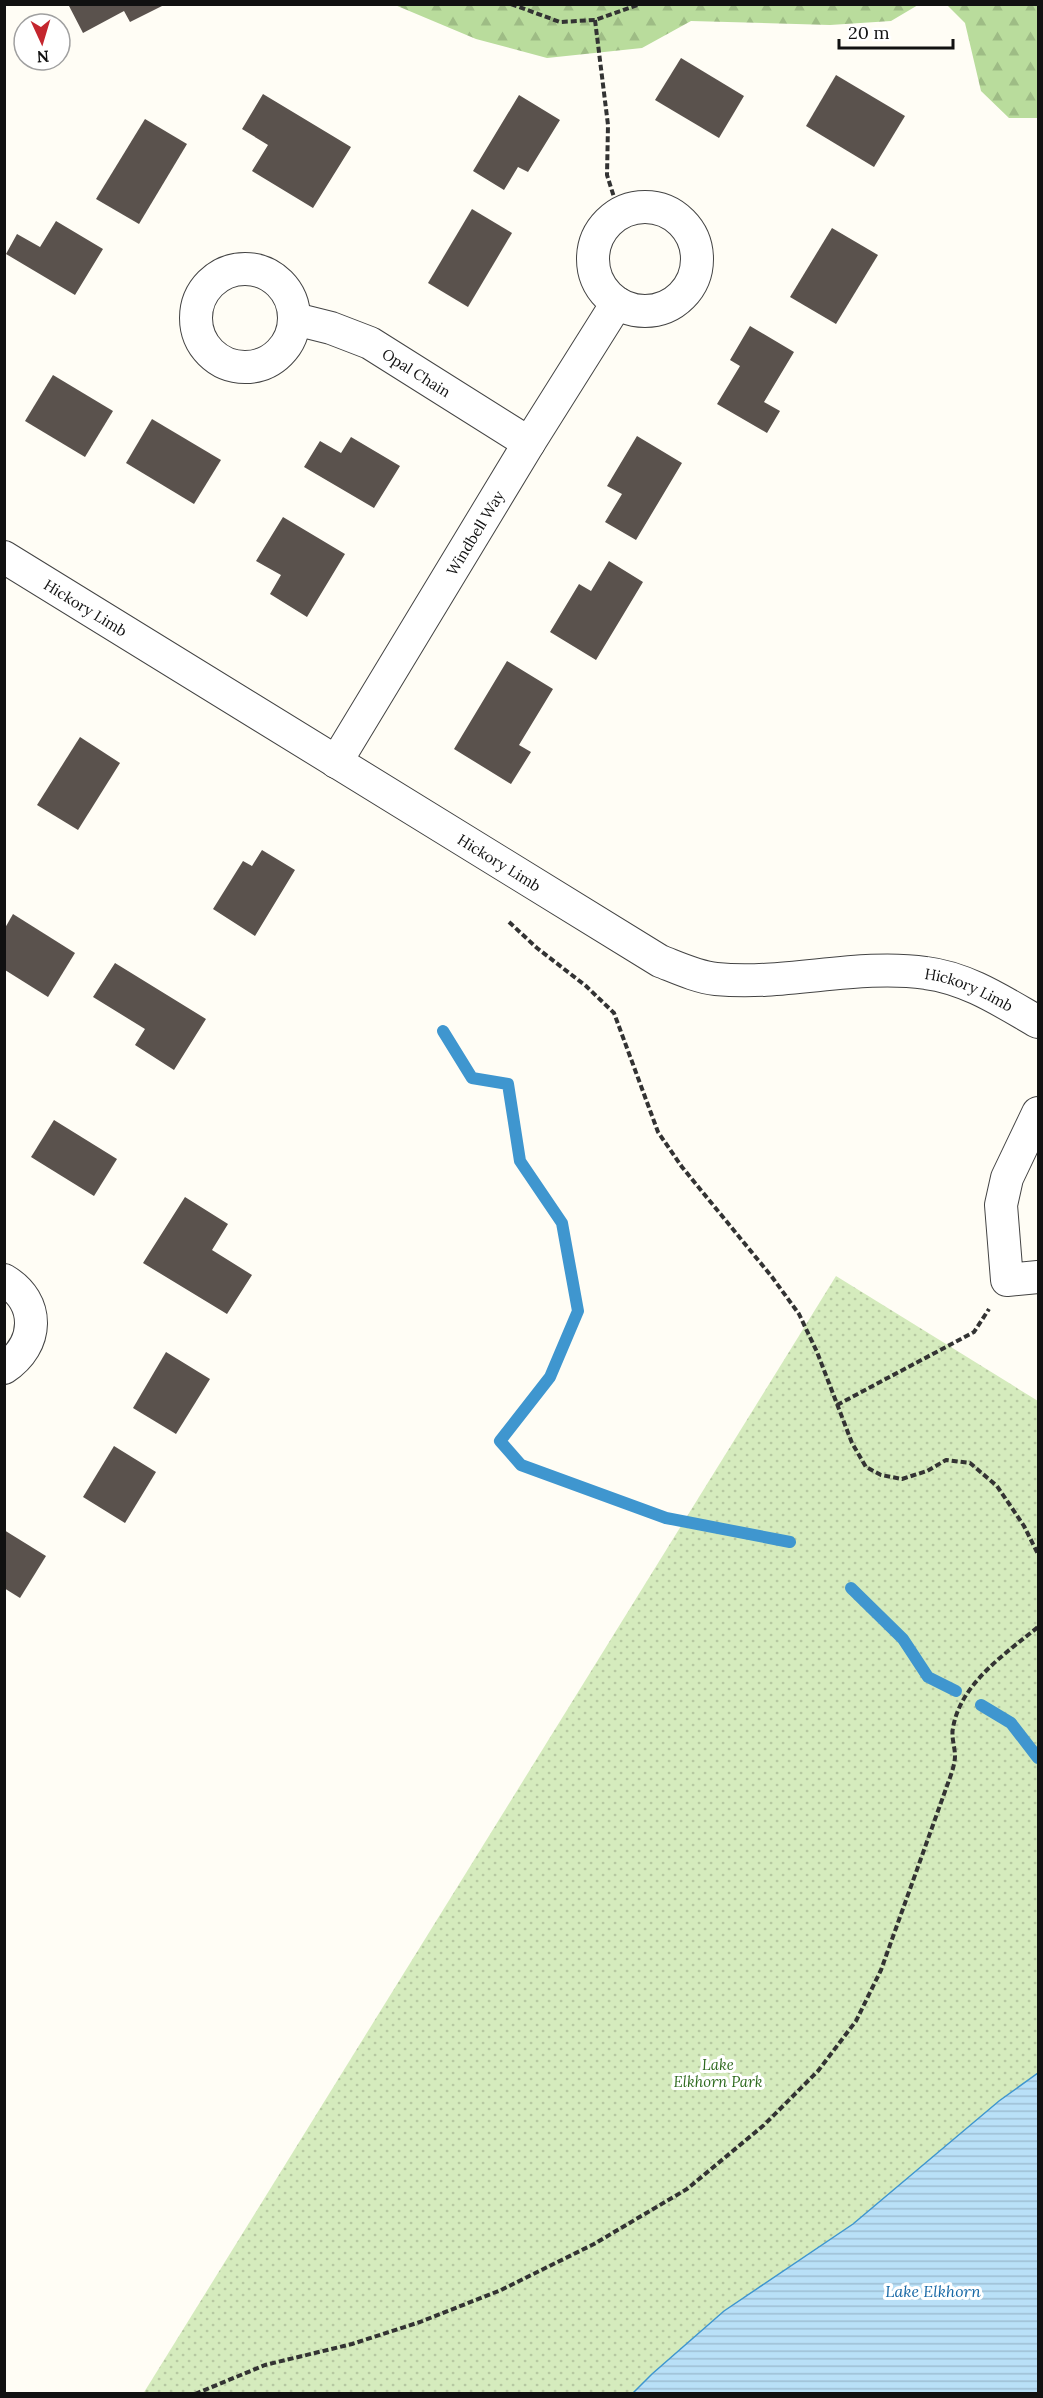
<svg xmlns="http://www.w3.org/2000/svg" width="1043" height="2398" font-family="Lora,serif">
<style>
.forest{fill:url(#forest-firs)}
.park{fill:url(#park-dots)}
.water{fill:url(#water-rules);stroke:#3f96cf;stroke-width:1.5}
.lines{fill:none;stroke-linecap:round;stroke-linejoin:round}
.stream{stroke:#3f96cf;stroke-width:12}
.building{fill:#5a524d}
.street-casing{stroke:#444;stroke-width:34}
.path{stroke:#333;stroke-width:4;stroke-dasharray:6 3;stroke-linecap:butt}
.street{stroke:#fff;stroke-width:32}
.labels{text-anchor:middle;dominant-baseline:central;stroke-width:6;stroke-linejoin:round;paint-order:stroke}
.street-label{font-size:15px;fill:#111;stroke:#fff}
.park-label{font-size:15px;font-style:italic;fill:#2f6b1f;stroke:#fff}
.water-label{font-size:16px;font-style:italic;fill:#1768a6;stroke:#fff}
</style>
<defs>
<pattern id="forest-firs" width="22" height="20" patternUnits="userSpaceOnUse" patternTransform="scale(1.5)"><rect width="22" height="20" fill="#b9dc9c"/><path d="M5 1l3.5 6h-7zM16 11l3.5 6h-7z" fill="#9ebc85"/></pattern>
<pattern id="park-dots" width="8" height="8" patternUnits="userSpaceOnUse" patternTransform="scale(1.5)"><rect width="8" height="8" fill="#d5ebbd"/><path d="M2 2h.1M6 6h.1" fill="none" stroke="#b6c8a1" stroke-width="1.8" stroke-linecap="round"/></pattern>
<pattern id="water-rules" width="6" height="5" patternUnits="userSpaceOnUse" patternTransform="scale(1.5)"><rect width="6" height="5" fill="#b9e0f7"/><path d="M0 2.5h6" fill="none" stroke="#9ebfd3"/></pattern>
</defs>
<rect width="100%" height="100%" fill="#fffdf5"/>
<g class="forest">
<path d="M395,5H918L891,21L830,25L691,21L642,48L547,58L476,39Z"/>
<path d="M947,5H1038V118H1009L981,91L965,23Z"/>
</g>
<path class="park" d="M836,1276L1038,1401V2393L143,2394Z"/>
<path class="water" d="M1038,2073V2393H633L652,2374L724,2311L853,2224L999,2101Z"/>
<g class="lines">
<g class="stream">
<path d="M443,1031L472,1078L508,1084L520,1161L562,1223L578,1311L550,1377L500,1441L521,1465L666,1518L790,1542"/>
<path d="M851,1588L903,1639L928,1677L956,1691"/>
<path d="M981,1705L1011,1723L1038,1758"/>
</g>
</g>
<g class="building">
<path d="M68,4H166L130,22L124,11L83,33Z"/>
<path d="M681,58L744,96L719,138L655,100Z"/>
<path d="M836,75L905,116L874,167L806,126Z"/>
<path d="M263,94L351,147L313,208L252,171L268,145L242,129Z"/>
<path d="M519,95L560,120L528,172L518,167L504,190L473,171Z"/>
<path d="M145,119L187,144L139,224L96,199Z"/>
<path d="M472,209L512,233L468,307L428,283Z"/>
<path d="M56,221L103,249L75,295L6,254L17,234L40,247Z"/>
<path d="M832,228L878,255L836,324L790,297Z"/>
<path d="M750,326L794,352L764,402L780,411L767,433L717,404L740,366L730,360Z"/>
<path d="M53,375L113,411L85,457L25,421Z"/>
<path d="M152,419L221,460L194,504L126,463Z"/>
<path d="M637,436L682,463L636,540L605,522L622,494L607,486Z"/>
<path d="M351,437L400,466L374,508L304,467L320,441L341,453Z"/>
<path d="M283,517L345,554L307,617L270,594L281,575L256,561Z"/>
<path d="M609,561L643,582L596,660L550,632L579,584L591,591Z"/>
<path d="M507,661L553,689L519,745L531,752L511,784L454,749Z"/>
<path d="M80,737L120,763L78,830L37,805Z"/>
<path d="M262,850L295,870L255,936L213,909L243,861L252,866Z"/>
<path d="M13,914L75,953L48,997L5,970V928Z"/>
<path d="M115,963L206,1019L174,1070L135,1045L145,1029L93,997Z"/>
<path d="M54,1120L117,1159L94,1196L31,1157Z"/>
<path d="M185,1197L228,1224L212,1250L252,1275L227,1314L143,1263Z"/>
<path d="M166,1352L210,1379L176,1434L133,1408Z"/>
<path d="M114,1446L156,1472L125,1523L83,1497Z"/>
<path d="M4,1530L46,1556L20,1598L4,1588Z"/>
</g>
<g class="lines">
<g class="street-casing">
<g id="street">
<circle cx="645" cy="259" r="52"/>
<circle cx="245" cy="318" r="49"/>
<path id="s1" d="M295,319L331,328L370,343L529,443"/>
<path id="s2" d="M4,557L660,961C678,968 697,977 716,979C786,986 857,963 926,973C967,978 1003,1002 1038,1022"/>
<path id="s3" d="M336,762L529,443L617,303"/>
<path d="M1038,1113L1007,1178L1001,1205L1007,1280L1038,1277"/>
<path d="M4,1280C41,1302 39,1345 4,1368"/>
</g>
</g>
<g class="path">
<path d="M511,4L560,22L595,20L640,4"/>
<path d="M595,20L608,125L607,175L619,213"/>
<path d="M509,922L537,948L586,986L614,1013L658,1132L682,1167L772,1277L799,1314L817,1352L852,1443L866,1467L881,1475L902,1479L927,1471L946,1460L970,1463L997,1486L1024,1526L1038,1554"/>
<path d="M837,1405L974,1332L989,1309"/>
<path d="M195,2394L265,2365L352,2344L420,2322L501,2290L594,2244L687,2189L764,2125L818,2071L856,2021L881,1970L948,1783C951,1775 955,1764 955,1756C955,1747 951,1737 953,1728C960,1684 1006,1653 1038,1627"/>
</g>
<use href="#street" class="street"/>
</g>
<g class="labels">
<g class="street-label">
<text stroke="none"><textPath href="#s1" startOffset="134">Opal Chain</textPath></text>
<text stroke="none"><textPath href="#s3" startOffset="268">Windbell Way</textPath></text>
<text stroke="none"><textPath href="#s2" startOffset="96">Hickory Limb</textPath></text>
<text stroke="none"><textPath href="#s2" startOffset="582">Hickory Limb</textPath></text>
<text stroke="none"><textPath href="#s2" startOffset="1086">Hickory Limb</textPath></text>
</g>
<g class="park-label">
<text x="718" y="2064">Lake<tspan x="718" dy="17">Elkhorn Park</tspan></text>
</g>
<g class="water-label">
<text x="933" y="2291">Lake Elkhorn</text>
</g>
</g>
<rect width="1043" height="2398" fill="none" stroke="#111111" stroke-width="12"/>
<g transform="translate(42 42) rotate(176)"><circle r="28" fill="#ffffff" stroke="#a0a0a0" stroke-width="1.5"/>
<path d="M0-4.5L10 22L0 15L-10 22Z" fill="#c4262e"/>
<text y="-9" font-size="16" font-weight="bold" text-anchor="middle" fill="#111111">N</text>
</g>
<path d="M839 39v9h114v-9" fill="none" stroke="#111111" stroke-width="3"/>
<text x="848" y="39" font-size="18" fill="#111111" stroke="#ffffff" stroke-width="4.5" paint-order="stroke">20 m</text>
</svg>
